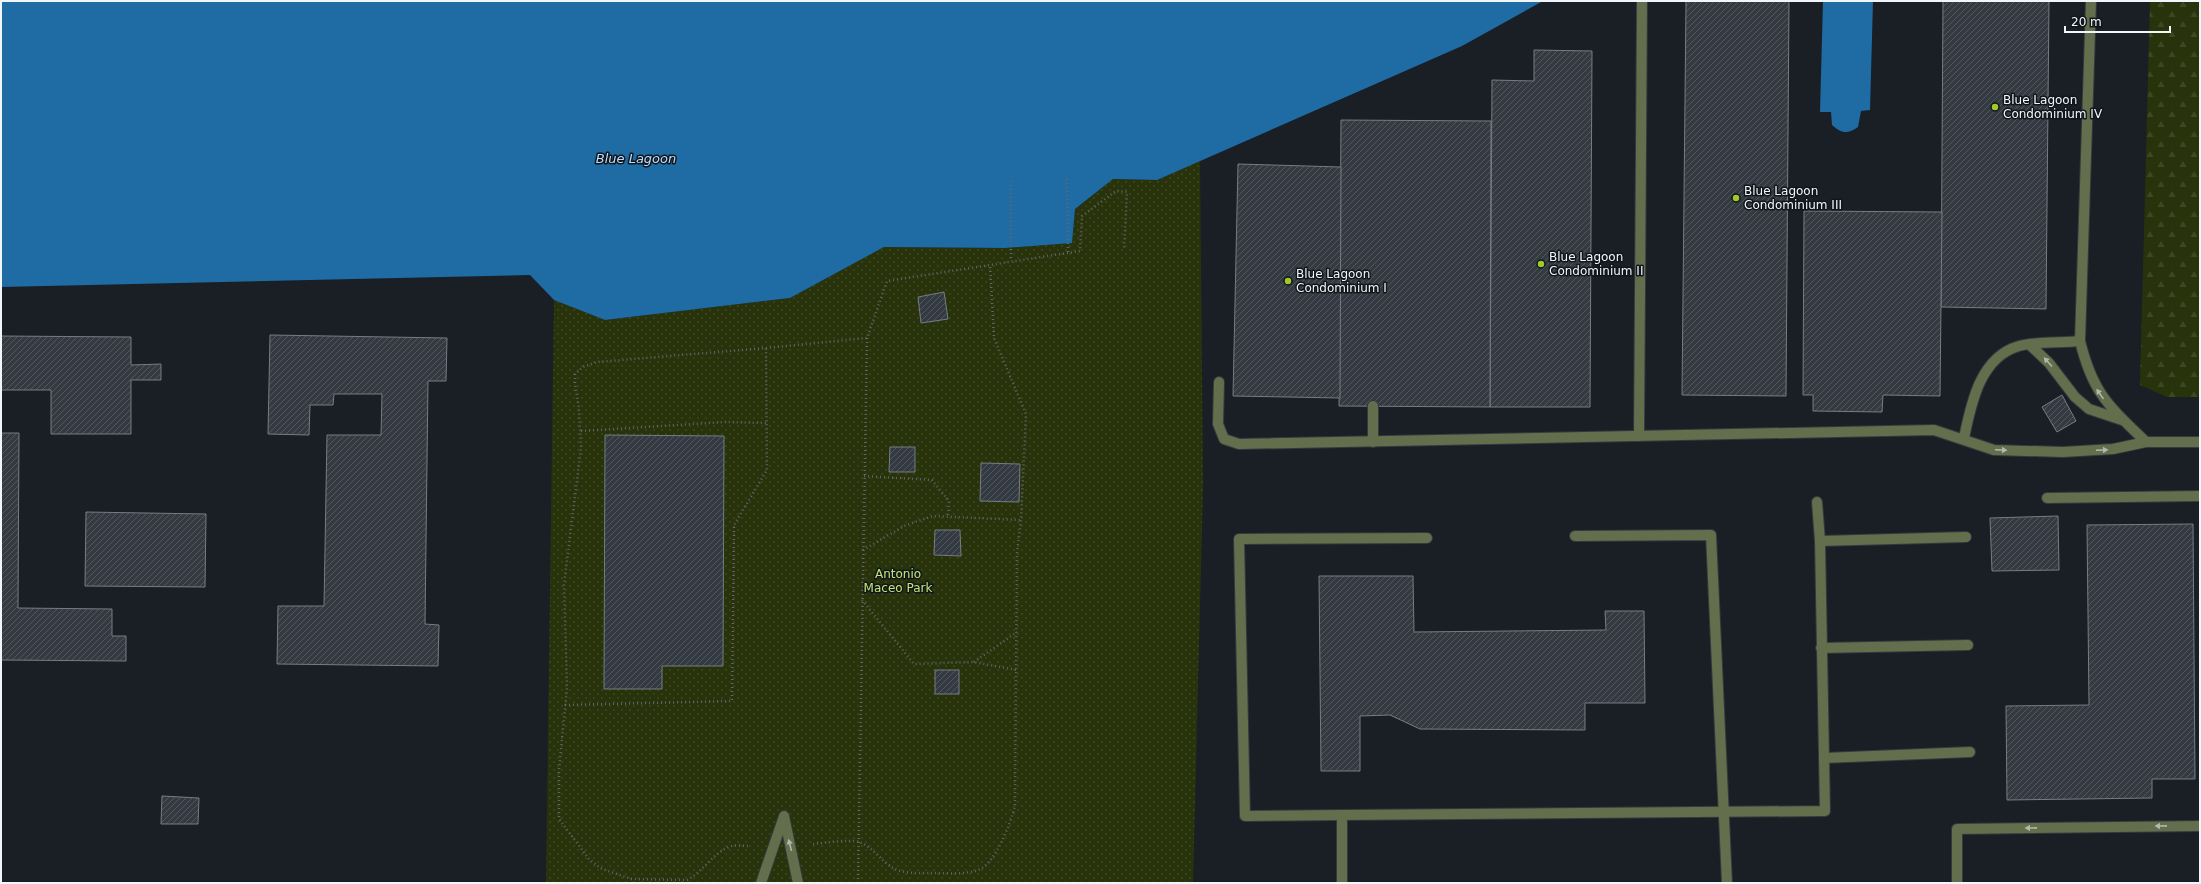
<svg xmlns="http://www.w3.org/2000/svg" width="2201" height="884" font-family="'DejaVu Sans',sans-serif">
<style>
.grass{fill:url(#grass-dots)}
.forest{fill:url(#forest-firs)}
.water{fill:#1f6ba4}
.building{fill:url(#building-hatch);stroke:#757d84}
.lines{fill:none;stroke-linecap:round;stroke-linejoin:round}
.service-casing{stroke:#33393e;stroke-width:12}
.minor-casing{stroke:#33393e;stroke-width:12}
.path{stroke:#60666a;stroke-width:2.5;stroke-dasharray:1 3;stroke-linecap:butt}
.service{stroke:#626e4c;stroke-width:10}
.minor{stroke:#626e4c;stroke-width:10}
.oneway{fill:#b1b9ac}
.poi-dot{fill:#a1c92a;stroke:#10161b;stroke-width:1.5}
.labels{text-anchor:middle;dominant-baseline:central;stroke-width:3;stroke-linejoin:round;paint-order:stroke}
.poi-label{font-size:12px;fill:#f1f6fa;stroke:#10161b;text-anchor:start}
.park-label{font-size:12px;fill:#c3e575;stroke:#10161b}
.water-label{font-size:13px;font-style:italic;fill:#bbdefe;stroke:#10161b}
</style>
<defs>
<pattern id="grass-dots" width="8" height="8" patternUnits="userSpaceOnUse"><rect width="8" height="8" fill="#28330b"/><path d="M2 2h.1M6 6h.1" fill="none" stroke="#3d4723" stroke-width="1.8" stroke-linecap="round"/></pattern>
<pattern id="forest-firs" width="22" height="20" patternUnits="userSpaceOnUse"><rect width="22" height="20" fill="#28330b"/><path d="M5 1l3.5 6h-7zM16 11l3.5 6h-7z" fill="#3d4723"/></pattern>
<pattern id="building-hatch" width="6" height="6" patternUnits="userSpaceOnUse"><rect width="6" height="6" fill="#343a41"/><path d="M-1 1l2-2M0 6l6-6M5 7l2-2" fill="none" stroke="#52575d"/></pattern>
</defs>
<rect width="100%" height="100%" fill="#191f24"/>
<path class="grass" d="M1200,161L1203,486L1193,883H546L554,300L605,320L790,298L884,247L1005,248L1072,243L1075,209L1113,179L1157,180Z"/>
<path class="forest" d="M2150,1H2200V397H2167L2140,385Z"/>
<g class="water">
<path d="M1,1H1543L1462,46L1157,180L1113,179L1075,209L1072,243L1005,248L884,247L790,298L605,320L554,300L530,275L1,287Z"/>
<path d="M1823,1H1873L1870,110L1861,111L1858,127C1847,135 1841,133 1832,125L1831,112H1820Z"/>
</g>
<g class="building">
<path d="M1686,1H1789L1786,396L1682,395Z"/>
<path d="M1943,1H2049L2046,309L1941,307Z"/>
<path d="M1534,50L1592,51L1590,407H1490L1492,80L1534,81Z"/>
<path d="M1341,120L1491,121L1490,407L1339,406Z"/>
<path d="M1238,164L1341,167L1340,398L1233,396Z"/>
<path d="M1804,211L1942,212L1940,396L1883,395L1882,412L1813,411V395H1803Z"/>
<path d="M944,292L948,319L921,323L918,297Z"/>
<path d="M270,335L447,338L446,381H428L425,624L439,625L438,666L277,664L278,606H324L327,435H381L382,394H334L333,405H310L309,435L268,434Z"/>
<path d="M1,336L131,337V365L161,364V380H131V434H51V390H1Z"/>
<path d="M2062,395L2076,421L2057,432L2042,407Z"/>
<path d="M1,433H19L18,608L112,609V636H126V661L1,660Z"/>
<path d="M605,435L724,436L723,666H662V689H604Z"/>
<path d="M890,447H915V472H889Z"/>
<path d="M981,463L1020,464L1019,502L980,501Z"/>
<path d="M86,512L206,514L205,587L85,586Z"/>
<path d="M2058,516L2059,570L1992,571L1990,518Z"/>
<path d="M2193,524L2195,779H2152V798L2007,800L2006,706L2089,705L2087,525Z"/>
<path d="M935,530H960L961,556L934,555Z"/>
<path d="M1319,576H1413L1414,632L1606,630L1605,611H1644L1645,703H1585V730L1420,729L1390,715L1360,716V771H1321Z"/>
<rect x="935" y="670" width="24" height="24"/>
<path d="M162,796L199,798L198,824H161Z"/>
</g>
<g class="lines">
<g class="service-casing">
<g id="service">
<path d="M2030,345L2049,363L2075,397L2089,409L2122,420"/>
<path d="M1219,382L1218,424L1224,439L1239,444L1934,430L1994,450L2063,452L2113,449L2146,442C2109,406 2093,394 2080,341L2091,1"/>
<path d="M1373,406V442"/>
<path d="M1639,436L1642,1"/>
<path d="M1964,438C1971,404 1980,357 2019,346C2036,341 2062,343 2080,341"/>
<path d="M2047,498L2200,496"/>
<path d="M1575,536L1711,535L1727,883"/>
<path d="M1820,541L1966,537"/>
<path d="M1821,648L1968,645"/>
<path d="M1824,758L1970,752"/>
<path d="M1342,815L1245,816L1239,539L1427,538"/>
<path d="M761,883L784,816L798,883"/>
<path d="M1342,883V815L1825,811L1820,541L1817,502"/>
<path d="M1957,883V829L2200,826"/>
</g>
</g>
<g class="minor-casing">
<path id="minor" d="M2146,442H2200"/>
</g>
<g class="path">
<path d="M1067,179L1068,253"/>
<path d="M1011,181V261"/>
<path d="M581,431L726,422L767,423"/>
<path d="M864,476L932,480L949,501L948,516"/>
<path d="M863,550L906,525L933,516L1021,520"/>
<path d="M862,600L914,664L973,662L1017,670"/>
<path d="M974,662L1017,632"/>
<path d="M565,705L732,701L734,525L767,470L766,348"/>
<path d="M813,844C824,843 850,839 859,842C873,847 881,861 893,868C903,874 921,873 932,873C947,873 964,875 978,870C995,865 1011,822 1015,806L1017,553L1021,520L1026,414L994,338L990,264"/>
<path d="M748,846C743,846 735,844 729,847C713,853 703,872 687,880L631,879L600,868L589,859L559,819V770L567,688L564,584L581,448L579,409L575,384V374L583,367L597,362L766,348L867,338L887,281L1080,251L1082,216L1116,191L1127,192L1124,249"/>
<path d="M858,883L867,338"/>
</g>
<use href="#service" class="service"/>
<use href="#minor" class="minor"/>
</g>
<defs><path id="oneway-solid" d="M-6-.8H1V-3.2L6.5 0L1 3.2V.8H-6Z"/></defs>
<g class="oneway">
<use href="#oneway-solid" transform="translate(2048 362) rotate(-132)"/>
<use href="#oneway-solid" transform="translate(2100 394) rotate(-125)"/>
<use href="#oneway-solid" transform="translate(2001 450) rotate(2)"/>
<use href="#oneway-solid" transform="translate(2102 450) rotate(-3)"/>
<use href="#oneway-solid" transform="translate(2161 826) rotate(179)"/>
<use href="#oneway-solid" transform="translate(2031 828) rotate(179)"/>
<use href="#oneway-solid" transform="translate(790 845) rotate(-104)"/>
</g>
<g class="poi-dot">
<circle cx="1995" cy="107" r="4"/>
<circle cx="1736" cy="198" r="4"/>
<circle cx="1541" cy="264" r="4"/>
<circle cx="1288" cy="281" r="4"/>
</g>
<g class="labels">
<g class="poi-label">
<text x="2003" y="100">Blue Lagoon<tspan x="2003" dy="14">Condominium IV</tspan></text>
<text x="1744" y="191">Blue Lagoon<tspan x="1744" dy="14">Condominium III</tspan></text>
<text x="1549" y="257">Blue Lagoon<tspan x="1549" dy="14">Condominium II</tspan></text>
<text x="1296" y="274">Blue Lagoon<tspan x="1296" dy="14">Condominium I</tspan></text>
</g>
<g class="park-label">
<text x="898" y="574">Antonio<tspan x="898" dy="14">Maceo Park</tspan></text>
</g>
<g class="water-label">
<text x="636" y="158">Blue Lagoon</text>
</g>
</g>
<rect width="2201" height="884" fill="none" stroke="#f1f6fa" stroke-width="4"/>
<path d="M2065 26v6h105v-6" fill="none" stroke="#f1f6fa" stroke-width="2"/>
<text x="2071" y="26" font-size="12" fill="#f1f6fa" stroke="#10161b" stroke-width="3" paint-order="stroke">20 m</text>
</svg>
